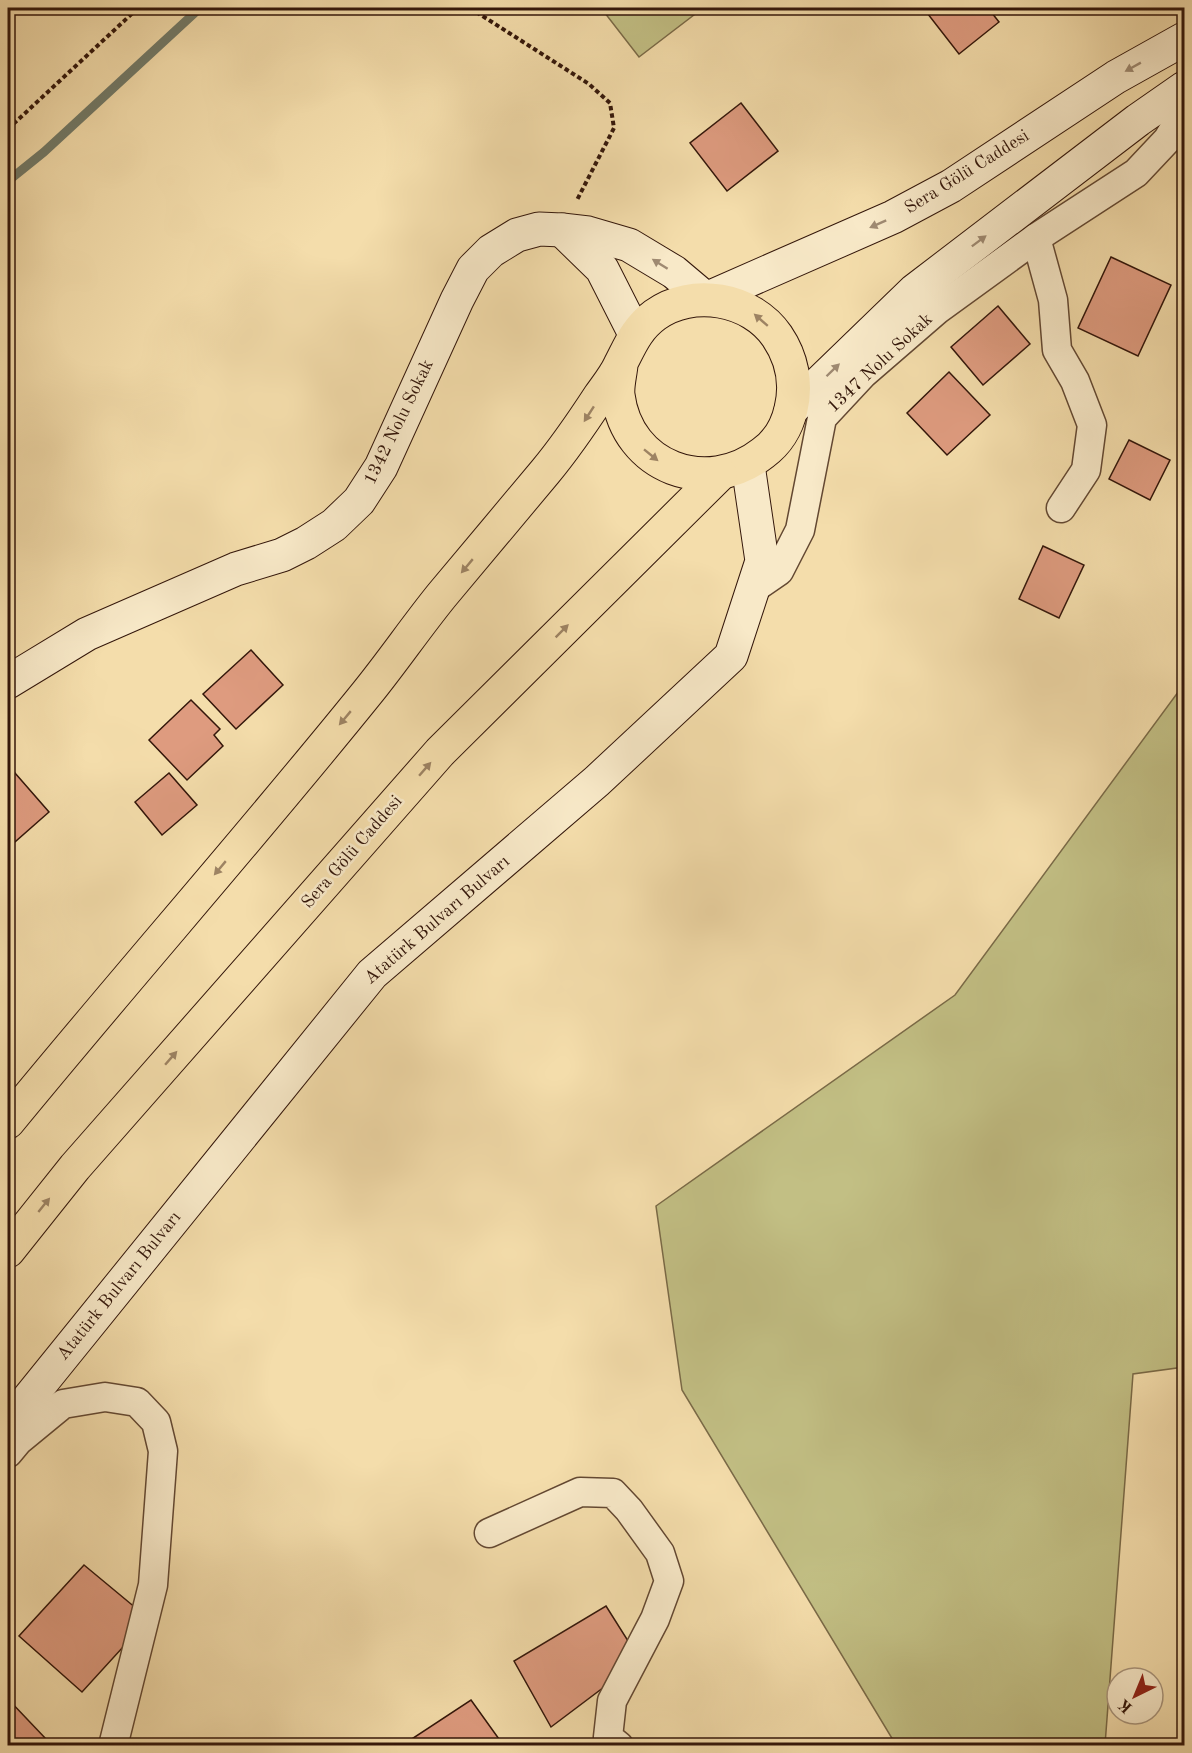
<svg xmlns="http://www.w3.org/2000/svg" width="1192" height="1753" font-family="'Old Standard TT',serif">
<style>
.green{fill:#c2bf84;stroke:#7a6a47;stroke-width:1.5}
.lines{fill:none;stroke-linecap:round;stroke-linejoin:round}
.stream{stroke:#727a68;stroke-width:9}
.building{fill:#de9b7f;stroke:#33160a;stroke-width:1.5}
.street-casing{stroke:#634832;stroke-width:31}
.secondary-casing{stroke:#33160a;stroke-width:35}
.primary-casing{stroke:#33160a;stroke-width:35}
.path{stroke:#33160a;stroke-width:4;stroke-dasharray:4.5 3;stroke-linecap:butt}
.street{stroke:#f8e9c8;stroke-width:28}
.secondary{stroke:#f8e9c8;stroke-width:33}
.primary{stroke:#f4ddab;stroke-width:33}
.oneway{fill:#9f8a72}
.oneway2{fill:#9d8363}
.labels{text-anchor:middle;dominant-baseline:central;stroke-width:5;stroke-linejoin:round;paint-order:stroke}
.street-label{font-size:18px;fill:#33160a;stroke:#f8e9c8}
</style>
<rect width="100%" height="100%" fill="#f4ddab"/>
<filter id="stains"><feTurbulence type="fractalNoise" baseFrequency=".00333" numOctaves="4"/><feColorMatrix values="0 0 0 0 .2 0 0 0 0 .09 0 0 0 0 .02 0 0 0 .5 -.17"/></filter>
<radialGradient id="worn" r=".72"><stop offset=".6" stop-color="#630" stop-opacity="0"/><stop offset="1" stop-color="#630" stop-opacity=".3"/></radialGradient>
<g class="green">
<path d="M601,8H703L639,57Z"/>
<path d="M1184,684V1367L1133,1374L1105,1745H896L682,1390L656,1206L955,995Z"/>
</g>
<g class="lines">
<path class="stream" d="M8,181L44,152L200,8"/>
</g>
<g class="building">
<path d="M926,8H988L999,22L959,54L924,9Z"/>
<path d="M741,103L778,151L727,191L690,143Z"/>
<path d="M1111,257L1171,285L1138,356L1078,328Z"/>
<path d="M998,306L1030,344L983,385L951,347Z"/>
<path d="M949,372L990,415L947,455L907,413Z"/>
<path d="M1129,440L1170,460L1150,500L1109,479Z"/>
<path d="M1043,546L1084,565L1059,618L1019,599Z"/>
<path d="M251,650L283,685L236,729L203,694Z"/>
<path d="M191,700L220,729L214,735L223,746L187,780L149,740Z"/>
<path d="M8,765L49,812L8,848Z"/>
<path d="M169,773L197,805L162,835L135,802Z"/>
<path d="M84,1565L137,1609L134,1635L82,1692L19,1636Z"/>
<path d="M606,1606L630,1644L612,1681L551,1727L514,1661Z"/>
<path d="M8,1699L46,1739L39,1746H8Z"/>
<path d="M471,1700L504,1746H401Z"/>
</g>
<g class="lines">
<g class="street-casing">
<g id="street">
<path d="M1036,238L1053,300L1057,350L1075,381L1092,425L1086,470L1061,508"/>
<path d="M753,589L779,571L800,530L822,418L863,374L937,310L1036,238L1136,173L1168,139L1184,112"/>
<path d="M8,1453L18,1441L63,1404L105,1397L137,1402L156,1422L163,1451L153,1585L113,1746"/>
<path d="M489,1533L580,1492L613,1493L629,1510L660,1553L669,1581L655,1619L612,1701L608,1737L619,1746"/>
</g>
</g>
<g class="secondary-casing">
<g id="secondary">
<path d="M562,230L602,269L635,334"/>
<path d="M791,410L914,291L1138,120L1184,88"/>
<path d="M8,682L87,634L236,569L282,555L306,543L334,525L359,501L381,467L457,300L473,269L491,251L517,235L539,229L562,230L588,233L629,245L674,272L706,299L893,217L951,186L1116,77L1184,39"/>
<path d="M8,1424L372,974L597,781L731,656L762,561L748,465"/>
</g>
</g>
<g class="primary-casing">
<g id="primary">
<path d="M8,1122C126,978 250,838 367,693C393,661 416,627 442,595C476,554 511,513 545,472C565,448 582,423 599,397C606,387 615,376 620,365C630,346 636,329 655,315C692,288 751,298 777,336C792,358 797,384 791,409C787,427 777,443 763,453C707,497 627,468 618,395C617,386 620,375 621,365"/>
<path d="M8,1251L75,1167L440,752L720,474"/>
</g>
</g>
<g class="path">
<path d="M470,8L589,84L610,103L614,128L577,200"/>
<path d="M8,129L138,8"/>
</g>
<use href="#street" class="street"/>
<use href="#secondary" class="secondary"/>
<use href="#primary" class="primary"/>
</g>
<defs><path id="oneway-solid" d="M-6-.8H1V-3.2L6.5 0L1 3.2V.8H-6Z" transform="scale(1.5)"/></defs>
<g class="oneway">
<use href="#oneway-solid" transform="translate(1133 67) rotate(151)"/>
<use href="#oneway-solid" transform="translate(878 224) rotate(156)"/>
<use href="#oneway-solid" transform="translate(979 241) rotate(-37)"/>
<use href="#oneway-solid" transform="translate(660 264) rotate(-148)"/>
<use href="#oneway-solid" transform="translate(833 370) rotate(-44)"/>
</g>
<g class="oneway2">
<use href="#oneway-solid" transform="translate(761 320) rotate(-139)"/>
<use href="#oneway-solid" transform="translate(589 414) rotate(123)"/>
<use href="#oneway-solid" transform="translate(651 455) rotate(39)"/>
<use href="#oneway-solid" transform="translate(467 566) rotate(130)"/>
<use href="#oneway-solid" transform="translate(562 631) rotate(-45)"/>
<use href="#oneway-solid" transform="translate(345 718) rotate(130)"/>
<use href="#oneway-solid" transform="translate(425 769) rotate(-49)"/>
<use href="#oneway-solid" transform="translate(220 868) rotate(130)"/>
<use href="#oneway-solid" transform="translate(171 1058) rotate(-49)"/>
<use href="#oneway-solid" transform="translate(44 1205) rotate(-51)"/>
</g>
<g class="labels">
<g class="street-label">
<text transform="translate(967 172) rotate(-32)">Sera Gölü Caddesi</text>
<text transform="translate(880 363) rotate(-43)">1347 Nolu Sokak</text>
<text transform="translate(399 422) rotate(-64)">1342 Nolu Sokak</text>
<text transform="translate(352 852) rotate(-49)">Sera Gölü Caddesi</text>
<text transform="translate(437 920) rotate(-41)">Atatürk Bulvarı Bulvarı</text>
<text transform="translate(119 1286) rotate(-51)">Atatürk Bulvarı Bulvarı</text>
</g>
</g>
<rect width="1192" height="1753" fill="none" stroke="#f4ddab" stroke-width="30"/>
<rect x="9" y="9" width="1174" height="1735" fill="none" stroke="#33160a" stroke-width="3"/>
<rect x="15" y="15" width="1162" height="1723" fill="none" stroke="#33160a" stroke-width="1.5"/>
<g transform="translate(1135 1696) rotate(223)"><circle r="28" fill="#f8e9c8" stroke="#a9957c" stroke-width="1.5"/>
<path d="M0-4.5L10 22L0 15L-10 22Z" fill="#8f2418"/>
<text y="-9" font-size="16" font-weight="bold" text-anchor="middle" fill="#33160a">K</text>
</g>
<rect width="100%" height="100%" filter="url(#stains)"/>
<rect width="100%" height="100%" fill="url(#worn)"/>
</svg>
